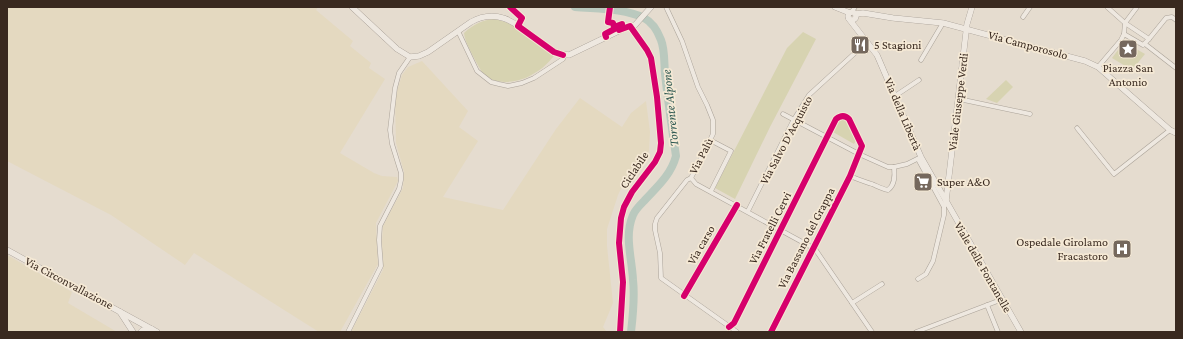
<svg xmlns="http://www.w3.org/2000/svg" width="1183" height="339" font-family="'Crimson Pro',serif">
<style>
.farmland{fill:#e4d9c0}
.green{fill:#d7d3b1}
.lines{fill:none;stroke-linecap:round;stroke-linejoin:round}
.river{stroke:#bac9be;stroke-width:8}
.street-casing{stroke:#aaa298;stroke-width:5}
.secondary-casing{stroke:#9a9188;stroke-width:6}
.street{stroke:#eee8e0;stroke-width:4}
.secondary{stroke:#eee8e0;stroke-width:5.5}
.cycleway-casing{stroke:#f5e9d5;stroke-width:8}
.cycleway{stroke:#d6006c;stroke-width:6}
.labels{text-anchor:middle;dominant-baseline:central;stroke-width:3.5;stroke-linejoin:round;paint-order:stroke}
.poi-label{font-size:12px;fill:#39291f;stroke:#f5e9d5;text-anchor:start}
.street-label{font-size:12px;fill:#39291f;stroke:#f5e9d5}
.water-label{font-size:13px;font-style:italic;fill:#2f5952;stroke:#f5e9d5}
</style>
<rect width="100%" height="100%" fill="#e5dccf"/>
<g class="farmland">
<path d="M7,7H318L316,10L353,41L350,46L371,63L369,68L385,79L340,153L374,173L382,176L397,177L398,181L376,223L378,264L340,332H319L194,253L185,265L111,215L7,161Z"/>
<path d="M422,61L468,111L459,127L478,141L443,197L503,210L556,129L580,98L622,127L631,113L646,101L650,132L649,151L644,160L626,178L618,195L607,229V246L613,303L603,327L607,332H351L383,270L382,242L383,226L403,188L404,172L396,143L395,97L402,75L408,67Z"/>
<path d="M7,255L72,292L68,303L117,332H7Z"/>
</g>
<g class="green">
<path d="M495,19C518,24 536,41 554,54V56C548,63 541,70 533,74C521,82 498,86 486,76C480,71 477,63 473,56C469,48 465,41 464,33C474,24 482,20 495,19Z"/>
<path d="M803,32L816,39L770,127L735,199L715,188L787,48Z"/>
<path d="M1124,42L1145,54L1132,70L1112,58Z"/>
<path d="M1006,80L1013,87L997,103L986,99Z"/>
<path d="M840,118H846L857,139L854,144L833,132Z"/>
</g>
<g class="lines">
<path class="river" d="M575,7C597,9 624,8 644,18C652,22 658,32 661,40C665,50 664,63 665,74C668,101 672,129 676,156C671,175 657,187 644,201C640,205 635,210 633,215C624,236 632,258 633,280C635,297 633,315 631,332"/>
<g class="street-casing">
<g id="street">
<path d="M666,7L682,41L698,87L707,105L713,120V134L691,178L687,180L657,218L655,224V230L660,253L661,278L737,332"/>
<path d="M1107,7L1125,23L1149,39"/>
<path d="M851,13L855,7"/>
<path d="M1023,17L1030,7"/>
<path d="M458,31L477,71L491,82L499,84L508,86L522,83L534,78L563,59V55"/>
<path d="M1124,34L1143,45L1149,39L1166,18L1172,17L1176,20"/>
<path d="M1145,44L1176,68"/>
<path d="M921,60L943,23"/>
<path d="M1098,67L1121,40L1124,34L1125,23L1137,7"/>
<path d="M895,96L919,80"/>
<path d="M959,99L1030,114"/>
<path d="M783,114L859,154L888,167H894L907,164L921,157"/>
<path d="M1077,128L1114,174L1170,130"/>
<path d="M710,140L731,151L711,191"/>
<path d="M918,159L944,207"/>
<path d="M850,176C859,180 863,181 872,184C877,186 882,189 888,190C895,185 895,176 894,167"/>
<path d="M691,178L696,184L815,249L872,332"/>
<path d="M748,211L793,121L809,95L856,52L868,43"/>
<path d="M918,279L926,274L933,261L944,215V207L946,201"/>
<path d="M684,296L737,205"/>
<path d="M852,303L882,284"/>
<path d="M987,305L998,332"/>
<path d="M729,327L734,323L836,119C841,115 845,115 849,119L862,146L850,176L771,332"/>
<path d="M348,332L381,266L379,240L380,226L399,189L401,180V173L392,144L390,130L395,88L399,73L410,57"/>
<path d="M916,332L1003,299"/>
</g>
</g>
<g class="secondary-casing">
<g id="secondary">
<path d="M352,7L397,49L410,57L419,56L428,52L471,22C499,6 519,26 541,42C550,49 557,55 569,55L625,28L635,25L651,7"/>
<path d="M835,7L850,13"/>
<circle cx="852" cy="16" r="4"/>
<path d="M856,14L863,13L893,18L943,23L1085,61L1098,67L1170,130L1176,133"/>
<path d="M849,19L877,55L921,157L1021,332"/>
<path d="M946,201L967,24L972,7"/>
<path d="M7,250L157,332"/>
<path d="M120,312L133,332"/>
<path d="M141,332L143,330L152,329"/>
</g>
</g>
<use href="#street" class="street"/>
<use href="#secondary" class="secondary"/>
<g class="cycleway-casing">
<g id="cycleway">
<path d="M510,7L522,18L518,26L554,52L563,55"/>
<path d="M619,30L630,26L647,50L651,58L657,97L661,143L660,152L655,162L632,192L624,207L621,218L619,243L623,282L620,332"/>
<path d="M606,37L605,34L622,25V24L614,27L613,23L608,22L610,7"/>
<path d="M684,296L737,205"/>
<path d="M729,327L734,323L836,119C841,115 845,115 849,119L862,146L850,176L771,332"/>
</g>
</g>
<use href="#cycleway" class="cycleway"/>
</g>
<defs>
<g id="restaurant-square" transform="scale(1)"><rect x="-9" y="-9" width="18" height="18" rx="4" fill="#75685d" stroke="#f5e9d5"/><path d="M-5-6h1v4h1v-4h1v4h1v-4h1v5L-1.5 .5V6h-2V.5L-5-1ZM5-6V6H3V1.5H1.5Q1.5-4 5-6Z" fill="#fff"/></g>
<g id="sight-square" transform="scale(1)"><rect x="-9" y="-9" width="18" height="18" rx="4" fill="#75685d" stroke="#f5e9d5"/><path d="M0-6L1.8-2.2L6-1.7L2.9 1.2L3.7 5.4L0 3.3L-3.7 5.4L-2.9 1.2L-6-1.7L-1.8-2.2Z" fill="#fff"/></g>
<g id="supermarket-square" transform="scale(1)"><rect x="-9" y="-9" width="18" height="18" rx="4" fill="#75685d" stroke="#f5e9d5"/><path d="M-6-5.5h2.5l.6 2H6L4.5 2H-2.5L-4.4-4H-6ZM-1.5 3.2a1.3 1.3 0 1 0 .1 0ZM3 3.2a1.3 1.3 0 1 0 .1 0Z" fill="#fff"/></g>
<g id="hospital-square" transform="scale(1)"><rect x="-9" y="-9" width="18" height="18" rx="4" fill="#75685d" stroke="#f5e9d5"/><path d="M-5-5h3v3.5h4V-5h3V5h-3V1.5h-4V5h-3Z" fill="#fff"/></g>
</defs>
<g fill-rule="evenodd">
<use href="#restaurant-square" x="860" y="45"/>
<use href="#sight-square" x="1128" y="49"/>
<use href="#supermarket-square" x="923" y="182"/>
<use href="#hospital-square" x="1122" y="249"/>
</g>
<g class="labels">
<g class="poi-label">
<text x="874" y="45">5 Stagioni</text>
<text x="1128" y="68" text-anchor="middle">Piazza San<tspan x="1128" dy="14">Antonio</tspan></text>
<text x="937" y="182">Super A&amp;O</text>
<text x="1108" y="242" text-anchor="end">Ospedale Girolamo<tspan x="1108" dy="14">Fracastoro</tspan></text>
</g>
<g class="street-label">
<text transform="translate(1028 45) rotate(15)">Via Camporosolo</text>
<text transform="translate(958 102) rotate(-83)">Viale Giuseppe Verdi</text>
<text transform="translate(903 114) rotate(67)">Via della Libertà</text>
<text transform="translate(786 140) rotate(-62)">Via Salvo D'Acquisto</text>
<text transform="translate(701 156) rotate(-63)">Via Palù</text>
<text transform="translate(634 170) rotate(-56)">Ciclabile</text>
<text transform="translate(770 228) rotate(-63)">Via Fratelli Cervi</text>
<text transform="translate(806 238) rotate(-63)">Via Bassano del Grappa</text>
<text transform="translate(701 245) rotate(-60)">Via carso</text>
<text transform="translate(983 267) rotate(60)">Viale delle Fontanelle</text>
<text transform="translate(69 283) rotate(28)">Via Circonvallazione</text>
</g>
<g class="water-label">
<text transform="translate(670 108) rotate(-96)">Torrente Alpone</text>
</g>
</g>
<rect width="1183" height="339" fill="none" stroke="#39291f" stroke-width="16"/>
</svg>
